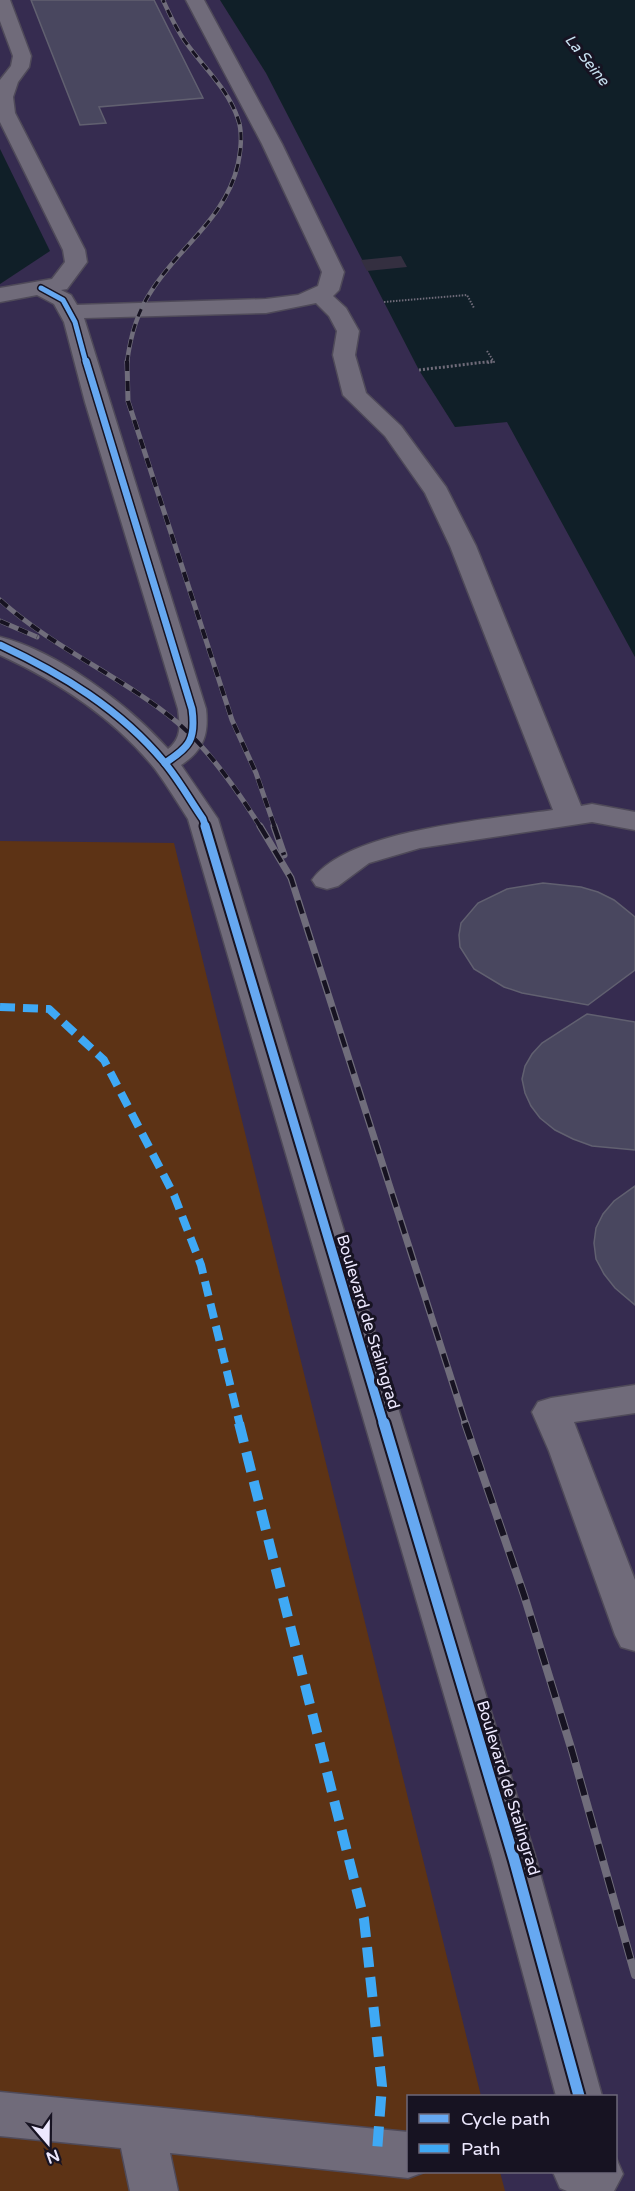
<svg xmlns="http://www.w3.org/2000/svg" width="635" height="2191" font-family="'Varela Round',sans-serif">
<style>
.built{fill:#362c50;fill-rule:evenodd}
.green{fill:#5d3315}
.water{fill:#101f28}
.pier{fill:#342f40}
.building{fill:#49475f;stroke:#616070;stroke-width:1.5}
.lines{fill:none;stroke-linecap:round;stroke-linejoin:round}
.minor-casing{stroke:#4f4a59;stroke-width:3}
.path-far1{stroke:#706c7a;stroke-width:2;stroke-dasharray:1.5 1.5;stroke-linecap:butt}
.path{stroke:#706c7a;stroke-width:3;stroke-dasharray:2 2;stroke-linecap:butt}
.minor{fill:#706b7a;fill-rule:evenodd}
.rail-far3-casing{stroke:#706d7b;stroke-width:4.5}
.rail-far2-casing{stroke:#706d7b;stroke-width:5}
.rail-far1-casing{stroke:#706d7b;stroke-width:7}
.rail-casing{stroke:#706d7b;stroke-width:8}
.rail-far3{stroke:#171322;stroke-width:3;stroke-dasharray:8;stroke-linecap:butt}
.rail-far2{stroke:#171322;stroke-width:4;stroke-dasharray:10;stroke-linecap:butt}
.rail-far1{stroke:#171322;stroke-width:4.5;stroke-dasharray:14;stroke-linecap:butt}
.rail{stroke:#171322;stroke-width:6;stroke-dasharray:17;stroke-linecap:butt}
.quiet-far1{stroke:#3fa9f5;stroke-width:8;stroke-dasharray:15 8;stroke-linecap:butt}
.quiet{stroke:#3fa9f5;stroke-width:10;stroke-dasharray:20 10;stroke-linecap:butt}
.cycleway-far3-casing{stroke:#171322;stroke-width:8}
.cycleway-far2-casing{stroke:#171322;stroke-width:10}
.cycleway-far1-casing{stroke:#171322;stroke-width:13}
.cycleway-casing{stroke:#171322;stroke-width:15}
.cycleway-far3{stroke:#66a8f1;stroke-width:5}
.cycleway-far2{stroke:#66a8f1;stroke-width:7}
.cycleway-far1{stroke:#66a8f1;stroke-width:9}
.cycleway{stroke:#66a8f1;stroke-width:11}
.labels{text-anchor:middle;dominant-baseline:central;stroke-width:6;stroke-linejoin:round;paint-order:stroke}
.far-water-label{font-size:15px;font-style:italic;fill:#c9e2f2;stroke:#171322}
.street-label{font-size:16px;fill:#ede8fe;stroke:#171322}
</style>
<rect width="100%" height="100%" fill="#342f40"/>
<path class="built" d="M0,0H220L266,73L419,370L455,427L507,422L635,657V2191H0V284L49,251L0,149ZM408,2096H616V2172H408Z"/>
<path class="green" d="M0,841L174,843L481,2096H408V2172H500L505,2191H0Z"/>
<g class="water">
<path d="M220,0H635V657L507,422L455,427L419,370L266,73Z"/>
<path d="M0,149L50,251L0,284Z"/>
</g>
<path class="pier" d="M401,256L407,267L367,271L361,260Z"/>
<g class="building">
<path d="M31,0H154L203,98L99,107L106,123L80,125Z"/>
<path d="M543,883L581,887L598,892L614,900L635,917V970L588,1005L522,993L504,987L474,969L460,947L459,935L461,923L478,903L507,889Z"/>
<path d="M587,1014L635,1022V1150L592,1146L573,1139L555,1130L540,1118L531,1106L525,1093L522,1079L525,1066L532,1054L542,1043Z"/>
<path d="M635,1186V1305L615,1288L604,1274L596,1259L594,1243L596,1228L603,1214L614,1201Z"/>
</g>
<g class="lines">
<g class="minor-casing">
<g id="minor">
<path d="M0,0H10L31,56L29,67L18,82L13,97L15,113L85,250L87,262L67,289L61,290L71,295L77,305L266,299L298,295L318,286L322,272L262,144L186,0H204L282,144L344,272L339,290L333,296L346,308L359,331L355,355L366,393L401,426L446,487L476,546L581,806L592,804L635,812V830L592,822L420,848L369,863L338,886L327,889L316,886L312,880C347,829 494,819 553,810L450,546L425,493L385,436L343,395L333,355L337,331L329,316L316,303L266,313L84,318L206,709C209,735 203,751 181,765L218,819L536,1859L602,2096H556L492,1859L188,819C177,802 167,785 155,769C114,718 59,682 0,655V637C57,651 129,705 168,749C182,738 180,725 178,709L85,402L64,322L54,304L37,295L0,302V288L52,279L65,262L63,250L0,122V80L11,66L13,56L0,21Z"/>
<path d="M635,1385V1413L574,1422L635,1580V1651L621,1647L615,1635L549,1451L532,1412L538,1402L551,1398Z"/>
<path d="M0,2092L408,2132V2172H424L408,2178L170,2153L178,2191H130L121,2148L0,2136Z"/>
<path d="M616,2158L623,2174L614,2191H567L560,2188L553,2172H616Z"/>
</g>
</g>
<g class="path-far1">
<path d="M384,302L467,295L474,308"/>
<path d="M487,351L494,362L487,363"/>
</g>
<path class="path" d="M419,370L494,361"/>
<use href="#minor" class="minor"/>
<g class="rail-far3-casing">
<path id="rail-far3" d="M127,363C130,337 137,312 152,290C180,246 226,218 238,164C241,149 243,133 238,119C228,89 205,69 187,44C177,31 170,15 163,0"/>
</g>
<g class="rail-far2-casing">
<g id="rail-far2">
<path d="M127,361L128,401L232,720L256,773L275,828"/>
<path d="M0,600C54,649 122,676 178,723C211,752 238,791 261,828"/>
<path d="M0,621L37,637"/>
</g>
</g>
<g class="rail-far1-casing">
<g id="rail-far1">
<path d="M260,826L291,878L466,1425"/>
<path d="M274,826L284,855"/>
</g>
</g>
<g class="rail-casing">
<path id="rail" d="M465,1423L524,1595L572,1751L635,1975"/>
</g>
<use href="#rail-far3" class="rail-far3"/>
<use href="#rail-far2" class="rail-far2"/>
<use href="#rail-far1" class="rail-far1"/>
<use href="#rail" class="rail"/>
<path class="quiet-far1" d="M0,1007L49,1009L104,1060L174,1195L201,1265L240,1425"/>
<path class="quiet" d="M239,1423L364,1919L382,2086L377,2152"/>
<g class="cycleway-far3-casing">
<path id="cycleway-far3" d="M41,288L63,300L75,322L86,363"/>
</g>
<g class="cycleway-far2-casing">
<g id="cycleway-far2">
<path d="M86,361L192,709C196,739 190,747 165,763"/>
<path d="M0,645C62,674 120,709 164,762C179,780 190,800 203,819L206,828"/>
</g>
</g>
<g class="cycleway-far1-casing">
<path id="cycleway-far1" d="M205,826L384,1425"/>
</g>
<g class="cycleway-casing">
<path id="cycleway" d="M384,1423L514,1859L579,2096"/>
</g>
<use href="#cycleway-far3" class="cycleway-far3"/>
<use href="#cycleway-far2" class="cycleway-far2"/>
<use href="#cycleway-far1" class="cycleway-far1"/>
<use href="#cycleway" class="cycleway"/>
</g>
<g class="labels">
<g class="far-water-label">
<text transform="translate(587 60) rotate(51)">La Seine</text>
</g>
<g class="street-label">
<text transform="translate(368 1322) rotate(73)">Boulevard de Stalingrad</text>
<text transform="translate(508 1788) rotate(73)">Boulevard de Stalingrad</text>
</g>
</g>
<rect x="407" y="2095" width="210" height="78" fill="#171322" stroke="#6d687a" stroke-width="1.5"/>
<rect x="419" y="2114" width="30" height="9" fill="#66a8f1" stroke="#6d687a" stroke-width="1.5"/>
<text x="461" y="2125" font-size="18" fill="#ede8fe">Cycle path</text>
<rect x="419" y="2144" width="30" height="9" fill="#3fa9f5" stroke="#6d687a" stroke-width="1.5"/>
<text x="461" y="2155" font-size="18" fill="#ede8fe">Path</text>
<g transform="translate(48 2143) rotate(160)" stroke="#171322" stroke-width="4.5" paint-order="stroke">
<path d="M0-4.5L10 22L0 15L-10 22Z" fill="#ede8fe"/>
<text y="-9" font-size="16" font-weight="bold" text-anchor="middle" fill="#ede8fe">N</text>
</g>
</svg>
